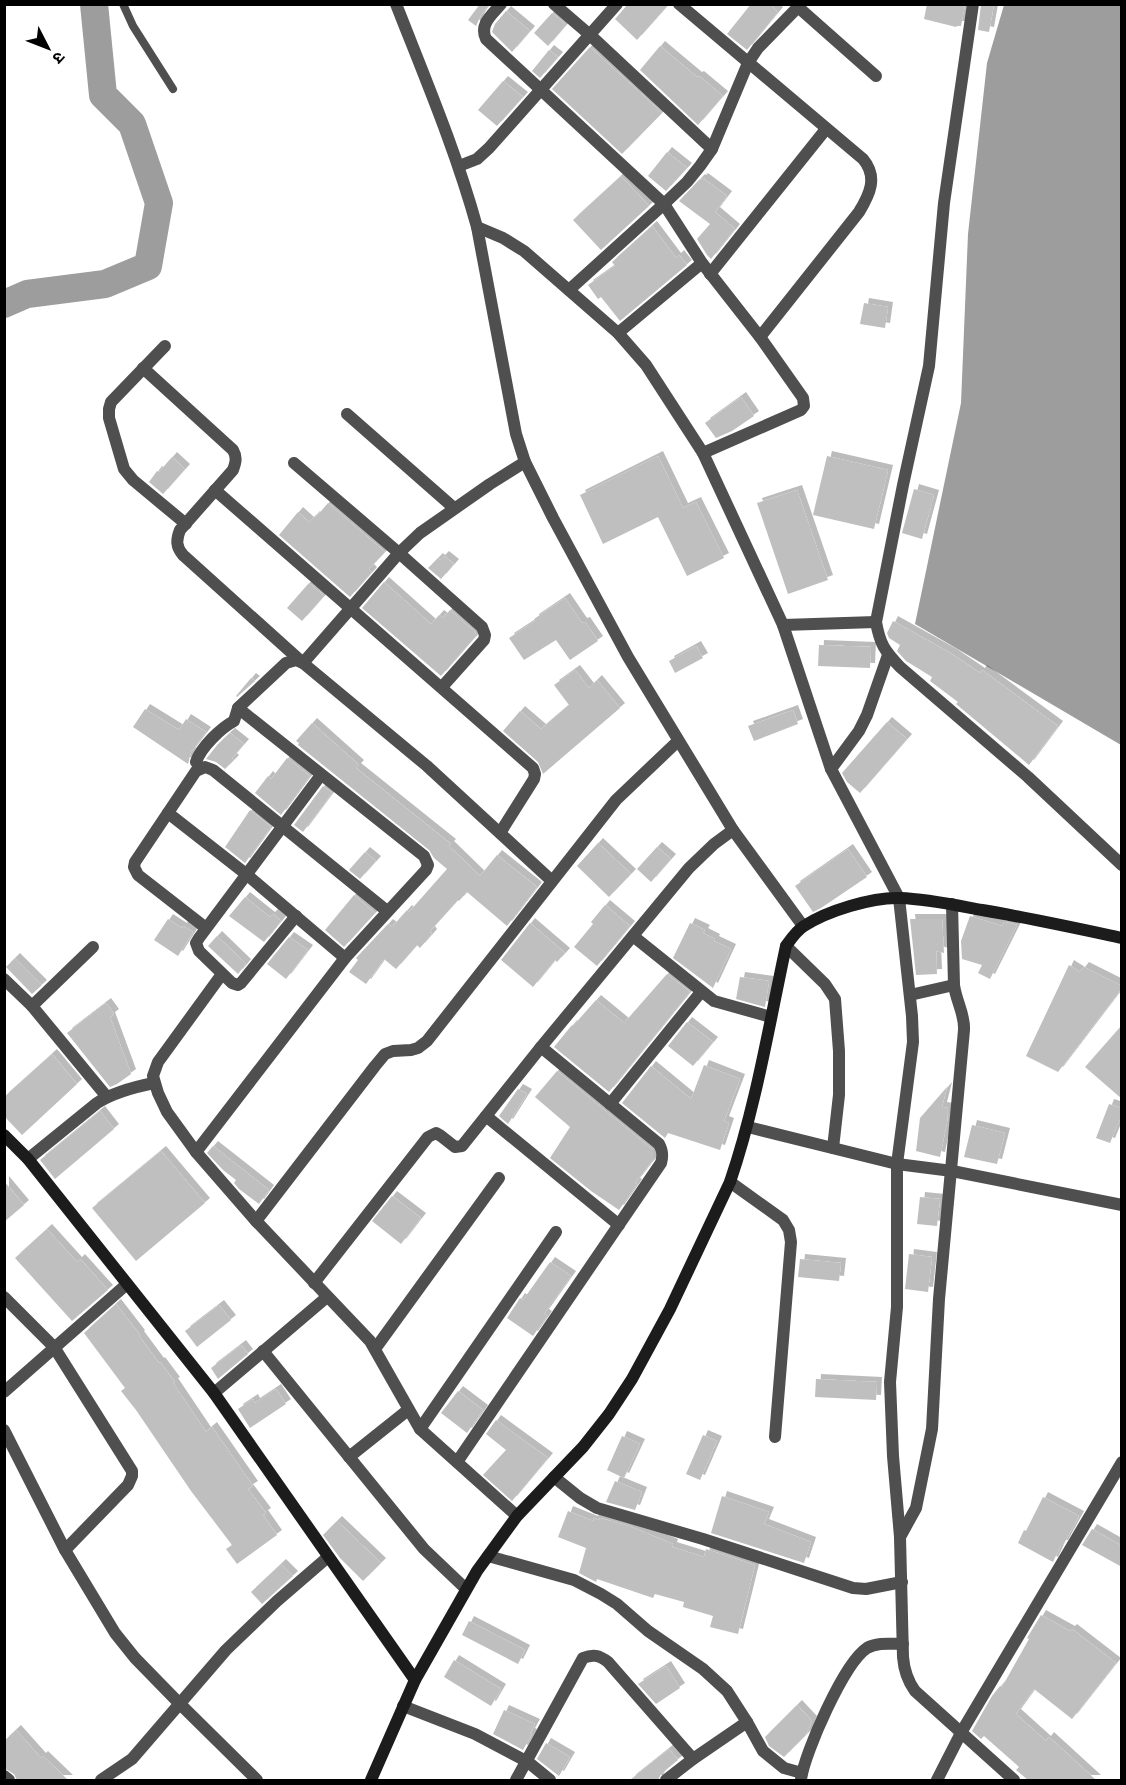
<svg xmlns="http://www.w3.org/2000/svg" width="1126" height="1785" font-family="'Alegreya Sans','Noto Sans Devanagari',sans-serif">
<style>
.water{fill:#9d9d9d}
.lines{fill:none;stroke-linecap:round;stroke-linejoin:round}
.river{stroke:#9d9d9d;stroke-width:28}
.building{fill:#bfbfbf;filter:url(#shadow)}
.service{stroke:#4f4f4f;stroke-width:8}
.minor{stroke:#4f4f4f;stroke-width:12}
.tertiary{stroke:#4f4f4f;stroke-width:12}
.secondary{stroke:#1c1c1c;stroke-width:12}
</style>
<defs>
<filter id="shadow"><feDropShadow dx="5" dy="-5" stdDeviation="0" flood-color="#0004"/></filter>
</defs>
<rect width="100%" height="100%" fill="#fff"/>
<path class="water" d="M1004,5H1121V745L915,624L961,403L968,234L987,63Z"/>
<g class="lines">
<path class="river" d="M4,304L27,294L105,284L148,266L159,203L132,124L103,95L94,4"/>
</g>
<g class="building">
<path d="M480,4H490L481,15L476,26L468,20Z"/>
<path d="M628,4H669L637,40L615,19Z"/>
<path d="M751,4H769L778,12L747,50L727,34Z"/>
<path d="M927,4H965L961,26H957L956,27L924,19Z"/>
<path d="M981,4H994L989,32L978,30Z"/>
<path d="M506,11L530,31L512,52L492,32L495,24Z"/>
<path d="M552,13L566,25L548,46L534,33Z"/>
<path d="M660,46L697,77L699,76L723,96L698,125L640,70Z"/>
<path d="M590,47L662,113L622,154L552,89Z"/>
<path d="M549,50L558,57L540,78L532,71Z"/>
<path d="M503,81L523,97L497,126L478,110Z"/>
<path d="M667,152L687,168L666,191L648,176Z"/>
<path d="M621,176L649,206L601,250L573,220Z"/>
<path d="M703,178L727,196L715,212L735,229L711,259L707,255L697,239L710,224L679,201L700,179L701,180Z"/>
<path d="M652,226L676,258L679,255L687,265L620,321L601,297L598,299L588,285L615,266L612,262Z"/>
<path d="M864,303L888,307L885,328L860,324Z"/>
<path d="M741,397L754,416L732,431L716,438L705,423Z"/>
<path d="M658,456L683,508L696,502L724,558L687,576L658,517L603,544L580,495Z"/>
<path d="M827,456L888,470L874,529L813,515Z"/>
<path d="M172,457L185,469L163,494L149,482L157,471L159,472Z"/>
<path d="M914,489L934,495L922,539L902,533Z"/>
<path d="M797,490L828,580L788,594L757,503Z"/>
<path d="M328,503L385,552L369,569L372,572L350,597L279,535L298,512L309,522L315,516L316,517Z"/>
<path d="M444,556L454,564L441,579L428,568L438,558L440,560Z"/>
<path d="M384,582L431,624L439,615L443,618L450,610L475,632L476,636L441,676L362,608Z"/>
<path d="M309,583L324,596L302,621L287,608Z"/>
<path d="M565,598L582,623L585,622L598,641L570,660L556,640L524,660L509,638L535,621L534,619Z"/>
<path d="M893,621L952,654L980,673L982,670L1058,726L1029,765L956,704L958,702L930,681L932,677L906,661L897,651L900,645L889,638L887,633Z"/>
<path d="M819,645L871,647L870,668L818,666Z"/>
<path d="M696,646L703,658L675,673L669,661Z"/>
<path d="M575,670L589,688L597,680L620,708L543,774L538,762L503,731L520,711L541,729L569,705L554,685Z"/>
<path d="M251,678L255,681L237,697L236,696Z"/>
<path d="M145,709L179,730L186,719L206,732L191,752L188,764L133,727Z"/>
<path d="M793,710L798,724L754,741L748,726Z"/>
<path d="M887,722L907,739L860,793L847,782L842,773Z"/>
<path d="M312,723L359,765L356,768L451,844L449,846L480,876L497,855L537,887L507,926L467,892L459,901L458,900L430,931L432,934L420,948L417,945L396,969L384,959L366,984L349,972L358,960L356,958L388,924L392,927L407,910L409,912L447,869L434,858L429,850L298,745L299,743L296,741Z"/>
<path d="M230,733L244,744L232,758L234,760L225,769L216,762L206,759L218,744Z"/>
<path d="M287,758L310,776L281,815L255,793L268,776L271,779Z"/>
<path d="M323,786L332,793L303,832L294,825Z"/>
<path d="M250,810L271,827L245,863L225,847Z"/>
<path d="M598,843L631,874L609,897L577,866Z"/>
<path d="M657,847L671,859L651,882L637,869Z"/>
<path d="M848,849L867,877L821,908L813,912L795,886Z"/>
<path d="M365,852L376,861L360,879L349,870Z"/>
<path d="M354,895L375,913L344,947L325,930Z"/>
<path d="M245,897L270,917L273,914L281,921L264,942L229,916Z"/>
<path d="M605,905L630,926L597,966L574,947L593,924L591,922Z"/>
<path d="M970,916L1002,926L1004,922L1017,925L990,979L978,973L982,965L962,959L961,941Z"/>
<path d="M168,919L182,928L183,926L193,932L178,956L154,940Z"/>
<path d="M910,919H942L944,953L936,951L937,974L916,975Z"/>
<path d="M530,923L565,953L557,962L555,960L533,987L501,960Z"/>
<path d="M690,923L705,930L703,933L715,939L714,941L731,949L713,988L673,958Z"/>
<path d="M217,936L246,964L238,974L208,946Z"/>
<path d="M289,937L308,950L286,979L267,964Z"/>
<path d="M15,958L42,985L32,994L6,967Z"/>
<path d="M1069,965L1080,972L1084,967L1122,986V988L1058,1072L1026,1056Z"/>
<path d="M667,974L690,992L609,1092L554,1047L572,1025L573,1026L596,1000L624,1023Z"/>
<path d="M740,977L769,981L765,1007L736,999Z"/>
<path d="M106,1003L114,1014L110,1017L131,1074L117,1084L110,1087L67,1033Z"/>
<path d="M687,1022L713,1042L693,1066L668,1046Z"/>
<path d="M1122,1025V1099L1085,1067Z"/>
<path d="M52,1054L77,1084L22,1135L4,1116V1097Z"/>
<path d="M704,1065L740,1079L724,1121L729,1123L720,1150L668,1133L665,1138L622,1103L651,1066L691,1099Z"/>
<path d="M557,1071L653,1150V1160L635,1183L637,1184L619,1210L591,1191L550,1158L570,1127L535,1097Z"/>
<path d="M947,1087L942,1107L948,1108L947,1122L940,1157L916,1151L920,1118Z"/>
<path d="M518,1089L527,1094L508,1124L499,1116Z"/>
<path d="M1109,1104L1122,1108V1114L1110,1143L1096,1138Z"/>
<path d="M100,1111L114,1129L55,1179L40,1160Z"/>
<path d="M972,1125L1005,1133L997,1164L964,1157Z"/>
<path d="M213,1146L269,1190L259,1204L239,1189L234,1183L236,1180L223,1170L207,1153Z"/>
<path d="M161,1151L205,1203L136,1261L92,1208Z"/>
<path d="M4,1181L24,1205L4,1222Z"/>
<path d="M392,1196L421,1218L401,1244L372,1221Z"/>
<path d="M920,1197L940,1199L937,1226L917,1224Z"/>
<path d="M47,1229L77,1262L80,1259L108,1290L72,1321L15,1258Z"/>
<path d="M909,1254L932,1257L928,1292L905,1289Z"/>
<path d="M800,1259L841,1263L839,1281L798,1277Z"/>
<path d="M550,1262L571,1276L544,1314L547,1316L533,1336L507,1318L520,1298L523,1300Z"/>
<path d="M116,1304L140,1335L139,1336L159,1363L160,1362L175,1382L173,1383L206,1432L212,1427L253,1486L248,1489L266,1513L263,1515L277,1535L237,1564L226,1549L232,1545L191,1491L136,1410L121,1391L125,1388L84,1333Z"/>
<path d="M219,1305L231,1320L197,1347L185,1331Z"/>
<path d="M241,1345L248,1354L218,1379L211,1368Z"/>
<path d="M816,1379L877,1382L876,1400L815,1397Z"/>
<path d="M276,1389L286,1404L250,1428L238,1409L253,1399L255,1403Z"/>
<path d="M458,1391L483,1410L467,1433L441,1413Z"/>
<path d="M496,1420L548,1458L512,1501L483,1475L506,1450L486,1434Z"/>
<path d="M703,1435L717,1441L700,1480L686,1474Z"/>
<path d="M622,1436L640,1444L624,1478L607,1470Z"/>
<path d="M615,1481L642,1492L635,1510L606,1502Z"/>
<path d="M722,1496L769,1512L764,1524L811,1542L804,1563L711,1533Z"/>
<path d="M1043,1497L1079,1516L1063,1545H1061L1053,1562L1018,1543L1024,1530L1026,1531Z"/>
<path d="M568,1511L593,1521L594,1518L599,1520L600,1518L629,1526L673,1544L672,1547L704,1557L706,1549L755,1565L738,1634L710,1627L713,1616L683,1607L684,1602L655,1594L653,1598L597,1579L596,1582L579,1573L586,1548L558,1537Z"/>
<path d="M337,1521L381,1563L363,1581L340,1558L323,1535Z"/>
<path d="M1092,1529L1122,1546V1567L1082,1545Z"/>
<path d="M281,1564L293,1576L262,1604L251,1592Z"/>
<path d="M1041,1615L1070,1631L1072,1629L1116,1663L1072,1719L1034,1689L1016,1714L1046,1741L1049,1737L1096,1780H1028L1016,1770L1019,1767L984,1736L981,1739L972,1731L992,1696L1000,1686L1002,1687L1029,1639L1027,1638Z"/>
<path d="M469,1621L525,1650L518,1664L462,1635Z"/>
<path d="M454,1660L501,1689L491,1706L444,1677Z"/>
<path d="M666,1666L680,1688L656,1704L638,1684Z"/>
<path d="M797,1705L812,1721L806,1735L784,1757L769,1746L765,1737Z"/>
<path d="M504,1710L535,1724L530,1733L532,1734L523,1750L493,1734Z"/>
<path d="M16,1730L41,1758L43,1756L68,1780H17L14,1774L4,1768V1741Z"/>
<path d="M546,1743L570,1757L559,1776L537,1759Z"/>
<path d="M669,1749L678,1760L661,1774L658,1780H630Z"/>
</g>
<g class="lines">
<path class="service" d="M123,4L133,26L173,89"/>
<g class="minor">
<path d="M501,4C492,15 479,24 486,39L664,204L702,263L760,337L803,398L804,406L801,410L703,453"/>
<path d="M554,4L590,35L712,149"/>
<path d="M679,4L863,159C878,177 870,194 859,212L760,337"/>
<path d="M973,4L944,203L929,366L903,485L876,622C880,644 884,650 900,667L1028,777L1122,865"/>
<path d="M798,7L876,76"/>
<path d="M459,166L477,159L489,148L617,4"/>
<path d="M477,227L503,238L524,251L618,333L646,365L703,453L783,625L831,769L899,898L912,1016L913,1042L897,1164V1307L890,1382L893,1456L900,1537L903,1657C904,1670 907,1680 915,1691L1014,1780"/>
<path d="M710,274L826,129"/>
<path d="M569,290L664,204L687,182L700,166L712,149L748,63L758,48L801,4"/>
<path d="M618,333L702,263"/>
<path d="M165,346L111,402L109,409V418L124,469L133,480L186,524"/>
<path d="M143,368L233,450C237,457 236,462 233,470L180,530C176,540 176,547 183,555L303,663L427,766L552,881"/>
<path d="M347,414L454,508"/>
<path d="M294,463L399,553L482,627L485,635L484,640L442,687"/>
<path d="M215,490L533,768L535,774L534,779L500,833"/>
<path d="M783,625L876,622"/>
<path d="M196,762C201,747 221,728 234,721L238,708L286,663L296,660L303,663L399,553L420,533L490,484L525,462"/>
<path d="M831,769L859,731L867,715L888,655"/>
<path d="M168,813L246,874L345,958"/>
<path d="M296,916L241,983L238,985L232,983L199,951L196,943L199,938L321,775"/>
<path d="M206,928L138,875L134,867L135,862L196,771L205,767L213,770L387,911"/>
<path d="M633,936L714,1001L771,1017"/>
<path d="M786,946L825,984L835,999L839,1051V1095L833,1148"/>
<path d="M222,974L158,1062L153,1076L158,1093L167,1112L196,1152L256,1221L370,1341L420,1429L517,1516"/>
<path d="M4,979L32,1006L107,1097"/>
<path d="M910,995L954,985"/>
<path d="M32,1006L93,947"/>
<path d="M610,1104L701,992"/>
<path d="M486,1116L619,1225"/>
<path d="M748,1127L897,1164L952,1171L1122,1205"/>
<path d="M196,1152L345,958L426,870L428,865L424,856L238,708"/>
<path d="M28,1159L97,1103C114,1092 134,1087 154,1083"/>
<path d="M730,1182L783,1220L789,1230L791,1242L775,1437"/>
<path d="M256,1221L375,1066L385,1054L393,1051L411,1050L418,1048L427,1041L616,800L678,741"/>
<path d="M314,1283L428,1137L436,1133L441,1136L455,1147L462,1146L541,1047L689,868L714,844L733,830"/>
<path d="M4,1297L54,1347L132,1471V1476L128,1485L65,1550"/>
<path d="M375,1349L499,1178"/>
<path d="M263,1351L424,1549L466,1589"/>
<path d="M4,1392L127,1284"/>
<path d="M214,1393L327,1297"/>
<path d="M420,1429L556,1232"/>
<path d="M4,1430L65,1550L115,1633L135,1658L176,1700L257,1780"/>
<path d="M349,1457L408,1410"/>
<path d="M457,1462L661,1163C663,1156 663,1151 659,1144L541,1047"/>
<path d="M554,1477L580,1498L597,1508L703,1539L853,1588L866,1589L902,1582"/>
<path d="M900,1537L916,1508L932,1429L939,1299L964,1030C965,1014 956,1001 954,985L952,904"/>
<path d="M488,1556L574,1580L601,1594L617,1604L648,1631L703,1669L727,1691L747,1722L763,1751L784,1768L802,1773"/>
<path d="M403,1706L475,1734L528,1762L550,1780"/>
<path d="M4,1776L9,1780"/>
<path d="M801,1779C805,1752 844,1663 867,1648C877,1642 891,1644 903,1644"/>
<path d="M101,1780L132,1759L226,1650L277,1601L328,1557"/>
<path d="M516,1780L583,1658C593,1654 599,1655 608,1662L693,1759"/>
<path d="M666,1780L693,1759L747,1722"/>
<path d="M937,1780L962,1731L1122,1462"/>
</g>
<path class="tertiary" d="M396,4C425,78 456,151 477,227L516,434L525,462L553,518L628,657L733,830L803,926"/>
<g class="secondary">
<path d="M4,1135L28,1159L214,1393L415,1680"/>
<path d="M371,1780L415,1680L477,1571L517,1516L583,1447L609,1414L632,1379L670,1309L730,1182C756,1106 769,1025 786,946C791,939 796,931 804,926C827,911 872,897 900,898C928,899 955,905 982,910C1029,918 1075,928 1122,938"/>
</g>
</g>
<rect width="1126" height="1785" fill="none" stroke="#000000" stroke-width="12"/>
<g transform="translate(48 48) rotate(132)" stroke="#ffffff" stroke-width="4.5" paint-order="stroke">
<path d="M0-4.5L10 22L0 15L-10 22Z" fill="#000000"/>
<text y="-9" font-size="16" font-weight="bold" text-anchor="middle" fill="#000000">उ</text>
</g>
</svg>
